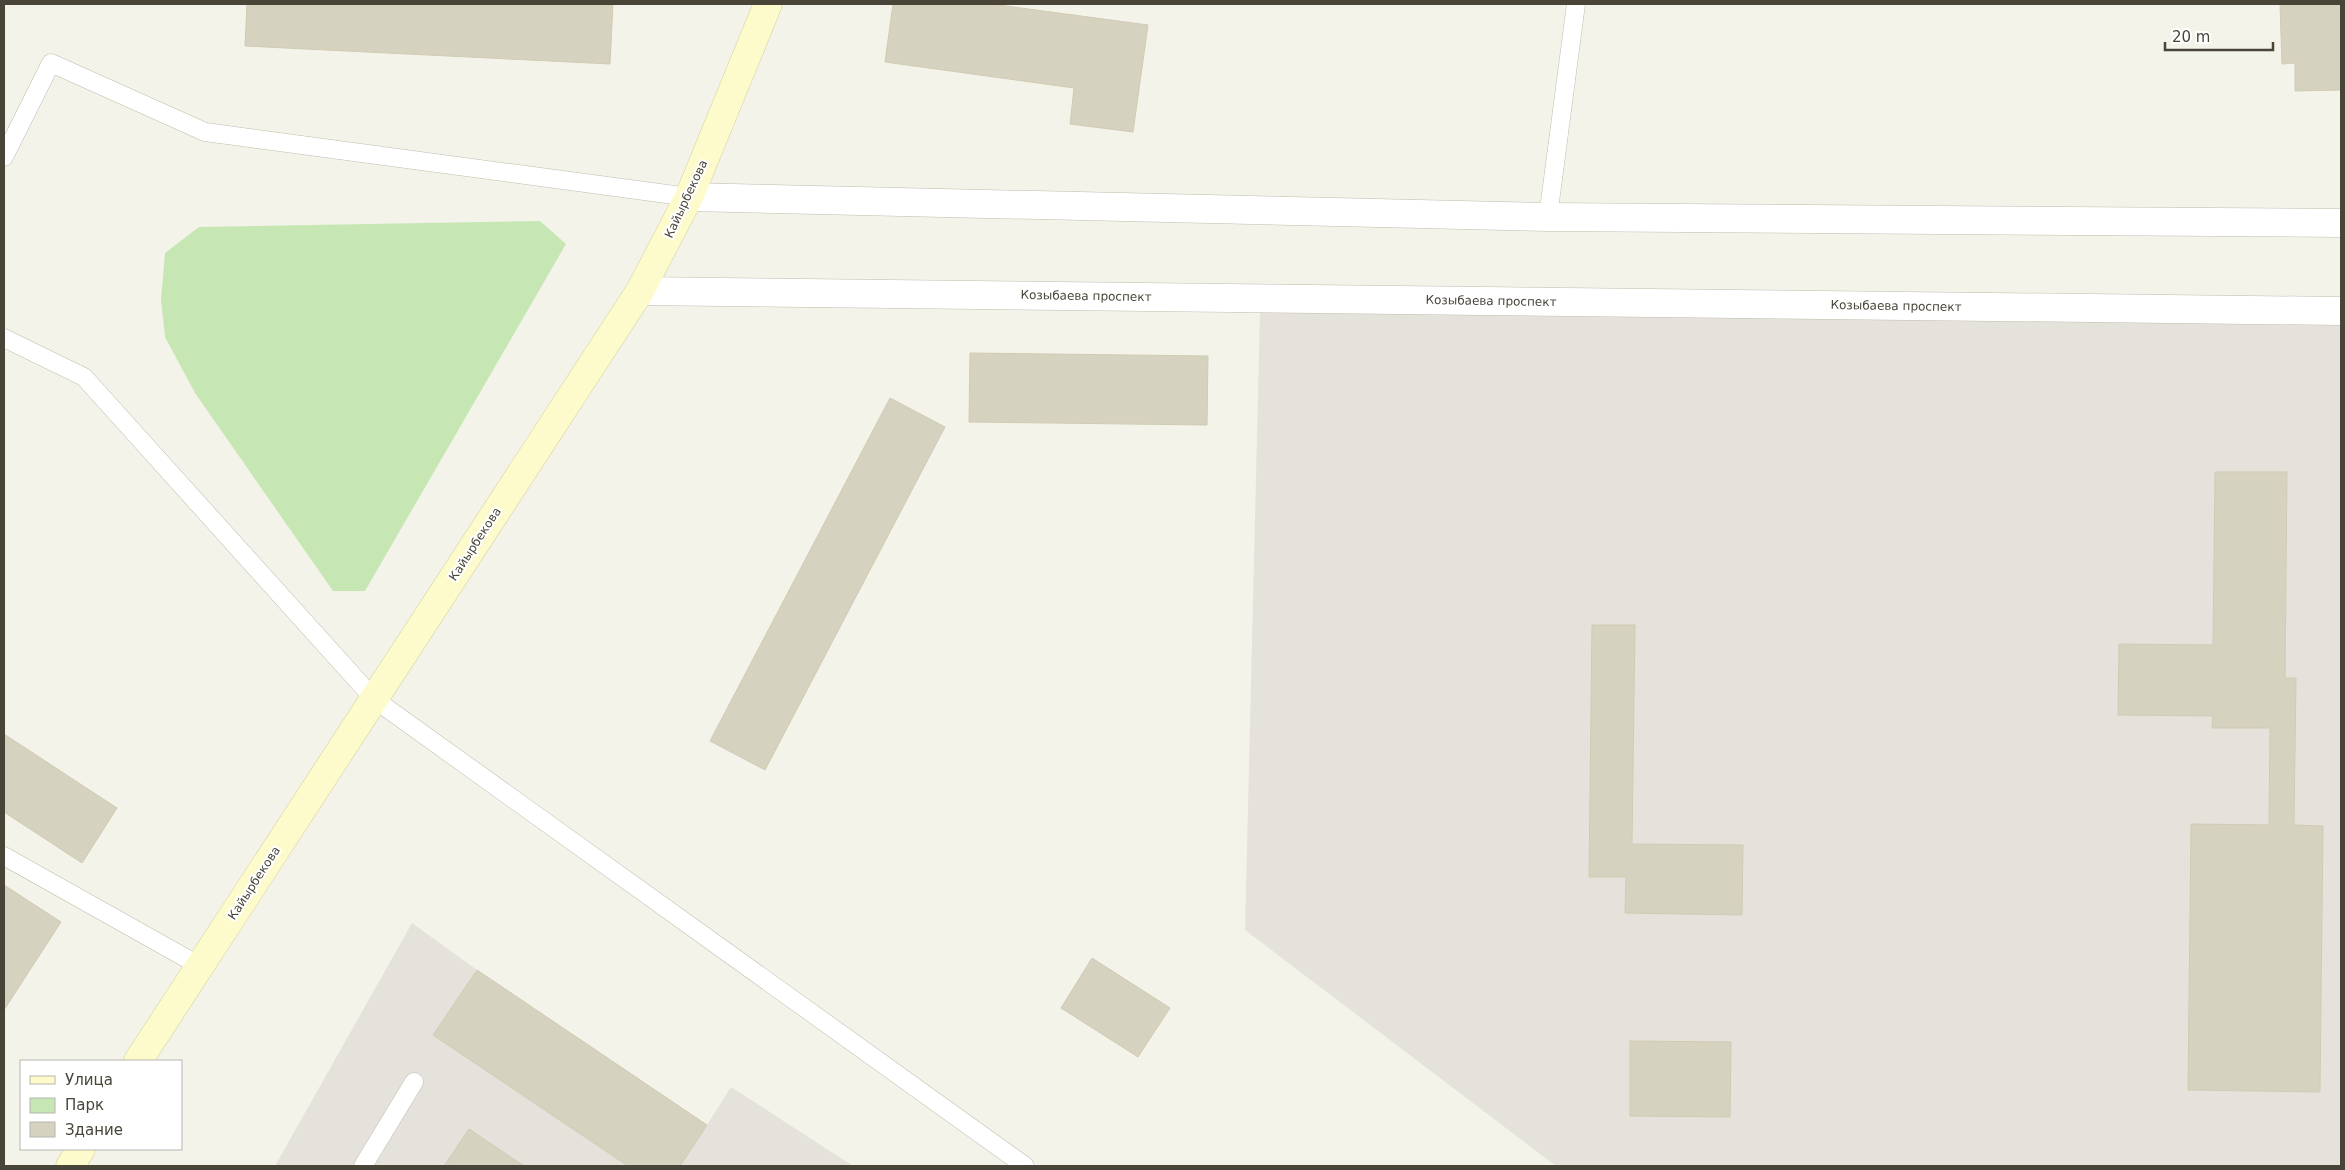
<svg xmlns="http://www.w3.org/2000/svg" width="2345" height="1170" font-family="'DejaVu Sans',sans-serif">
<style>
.industrial{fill:#e4e2db}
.green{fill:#c6e7b4}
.building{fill:#d6d2c0;stroke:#d1cbb3}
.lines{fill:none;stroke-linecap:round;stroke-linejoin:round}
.lane-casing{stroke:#c0bdad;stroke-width:19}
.street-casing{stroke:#c0bdad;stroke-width:29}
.secondary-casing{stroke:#d3d09a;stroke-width:29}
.lane{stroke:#fff;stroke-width:18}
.street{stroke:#fff;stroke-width:28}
.secondary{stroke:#fdfbcb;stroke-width:28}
.labels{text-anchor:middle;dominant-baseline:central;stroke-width:4;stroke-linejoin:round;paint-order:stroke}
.street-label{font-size:12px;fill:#484538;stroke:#fff}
</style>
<rect width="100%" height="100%" fill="#f4f3ea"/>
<g class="industrial">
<path d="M1260,312L2341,319V1166H1556L1245,930Z"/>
<path d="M412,923L477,970L707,1125L731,1087L853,1166H275Z"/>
</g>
<path class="green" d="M540,221L566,244L365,591H333L195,393L165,337L161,300L165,253L199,227Z"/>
<g class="building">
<path d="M247,4H613L610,64L245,46Z"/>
<path d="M893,4H991L1148,25L1133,132L1070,124L1074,88L885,62Z"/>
<path d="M2280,4H2341V90L2295,91V63L2282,64Z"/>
<path d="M970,353L1208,356L1207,425L969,422Z"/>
<path d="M890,398L945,427L765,770L710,741Z"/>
<path d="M2215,472H2287L2285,678H2296L2294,825L2323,826L2320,1092L2188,1090L2191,824L2269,825L2270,728H2212L2213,716L2118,715L2119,644L2213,645Z"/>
<path d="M1592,625H1635L1632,844L1743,845L1742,915L1625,913L1626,877H1589Z"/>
<path d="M4,734L117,808L82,863L4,812Z"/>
<path d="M4,885L61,922L4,1010Z"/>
<path d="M1092,958L1170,1008L1138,1057L1061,1008Z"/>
<path d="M477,970L707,1125L680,1166H628L433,1035Z"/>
<path d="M1630,1041L1731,1042L1730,1117L1630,1116Z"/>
<path d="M469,1129L524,1166H444Z"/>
</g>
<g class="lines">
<g class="lane-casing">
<g id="lane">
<path d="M4,157L51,63L205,132L689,197"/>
<path d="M1548,217L1576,4"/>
<path d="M4,338L84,377L374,699L1025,1166"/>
<path d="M4,856L200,966"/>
<path d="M363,1166L414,1082"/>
</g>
</g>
<g class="street-casing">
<g id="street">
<path d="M689,197L1548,217L2341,223"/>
<path d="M640,291L2341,311"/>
</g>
</g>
<g class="secondary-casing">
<g id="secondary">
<path d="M138,1061L640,291L689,197L768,4"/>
<path d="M70,1166L81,1149"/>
</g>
</g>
<use href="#lane" class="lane"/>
<use href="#street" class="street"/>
<use href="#secondary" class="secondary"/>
</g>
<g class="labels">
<g class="street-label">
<text transform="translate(686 199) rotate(-65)">Кайырбекова</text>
<text transform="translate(1086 296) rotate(1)">Козыбаева проспект</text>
<text transform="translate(1491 301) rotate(1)">Козыбаева проспект</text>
<text transform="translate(1896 306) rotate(1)">Козыбаева проспект</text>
<text transform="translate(475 544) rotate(-57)">Кайырбекова</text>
<text transform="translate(254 883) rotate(-57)">Кайырбекова</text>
</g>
</g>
<rect width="2345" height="1170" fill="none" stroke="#484538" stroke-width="10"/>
<rect x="20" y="1060" width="162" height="90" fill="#ffffff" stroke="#b6b5af"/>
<rect x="30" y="1076" width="25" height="8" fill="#fdfbcb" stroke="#b6b5af"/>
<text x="65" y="1085" font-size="15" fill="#484538">Улица</text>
<rect x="30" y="1098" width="25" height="15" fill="#c6e7b4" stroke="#b6b5af"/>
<text x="65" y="1110" font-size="15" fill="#484538">Парк</text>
<rect x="30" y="1122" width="25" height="15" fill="#d6d2c0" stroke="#b6b5af"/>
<text x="65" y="1135" font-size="15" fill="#484538">Здание</text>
<path d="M2165 42v8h108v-8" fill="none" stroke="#484538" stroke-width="2.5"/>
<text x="2172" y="42" font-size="15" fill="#484538" stroke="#ffffff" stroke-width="4" paint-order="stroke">20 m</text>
</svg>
